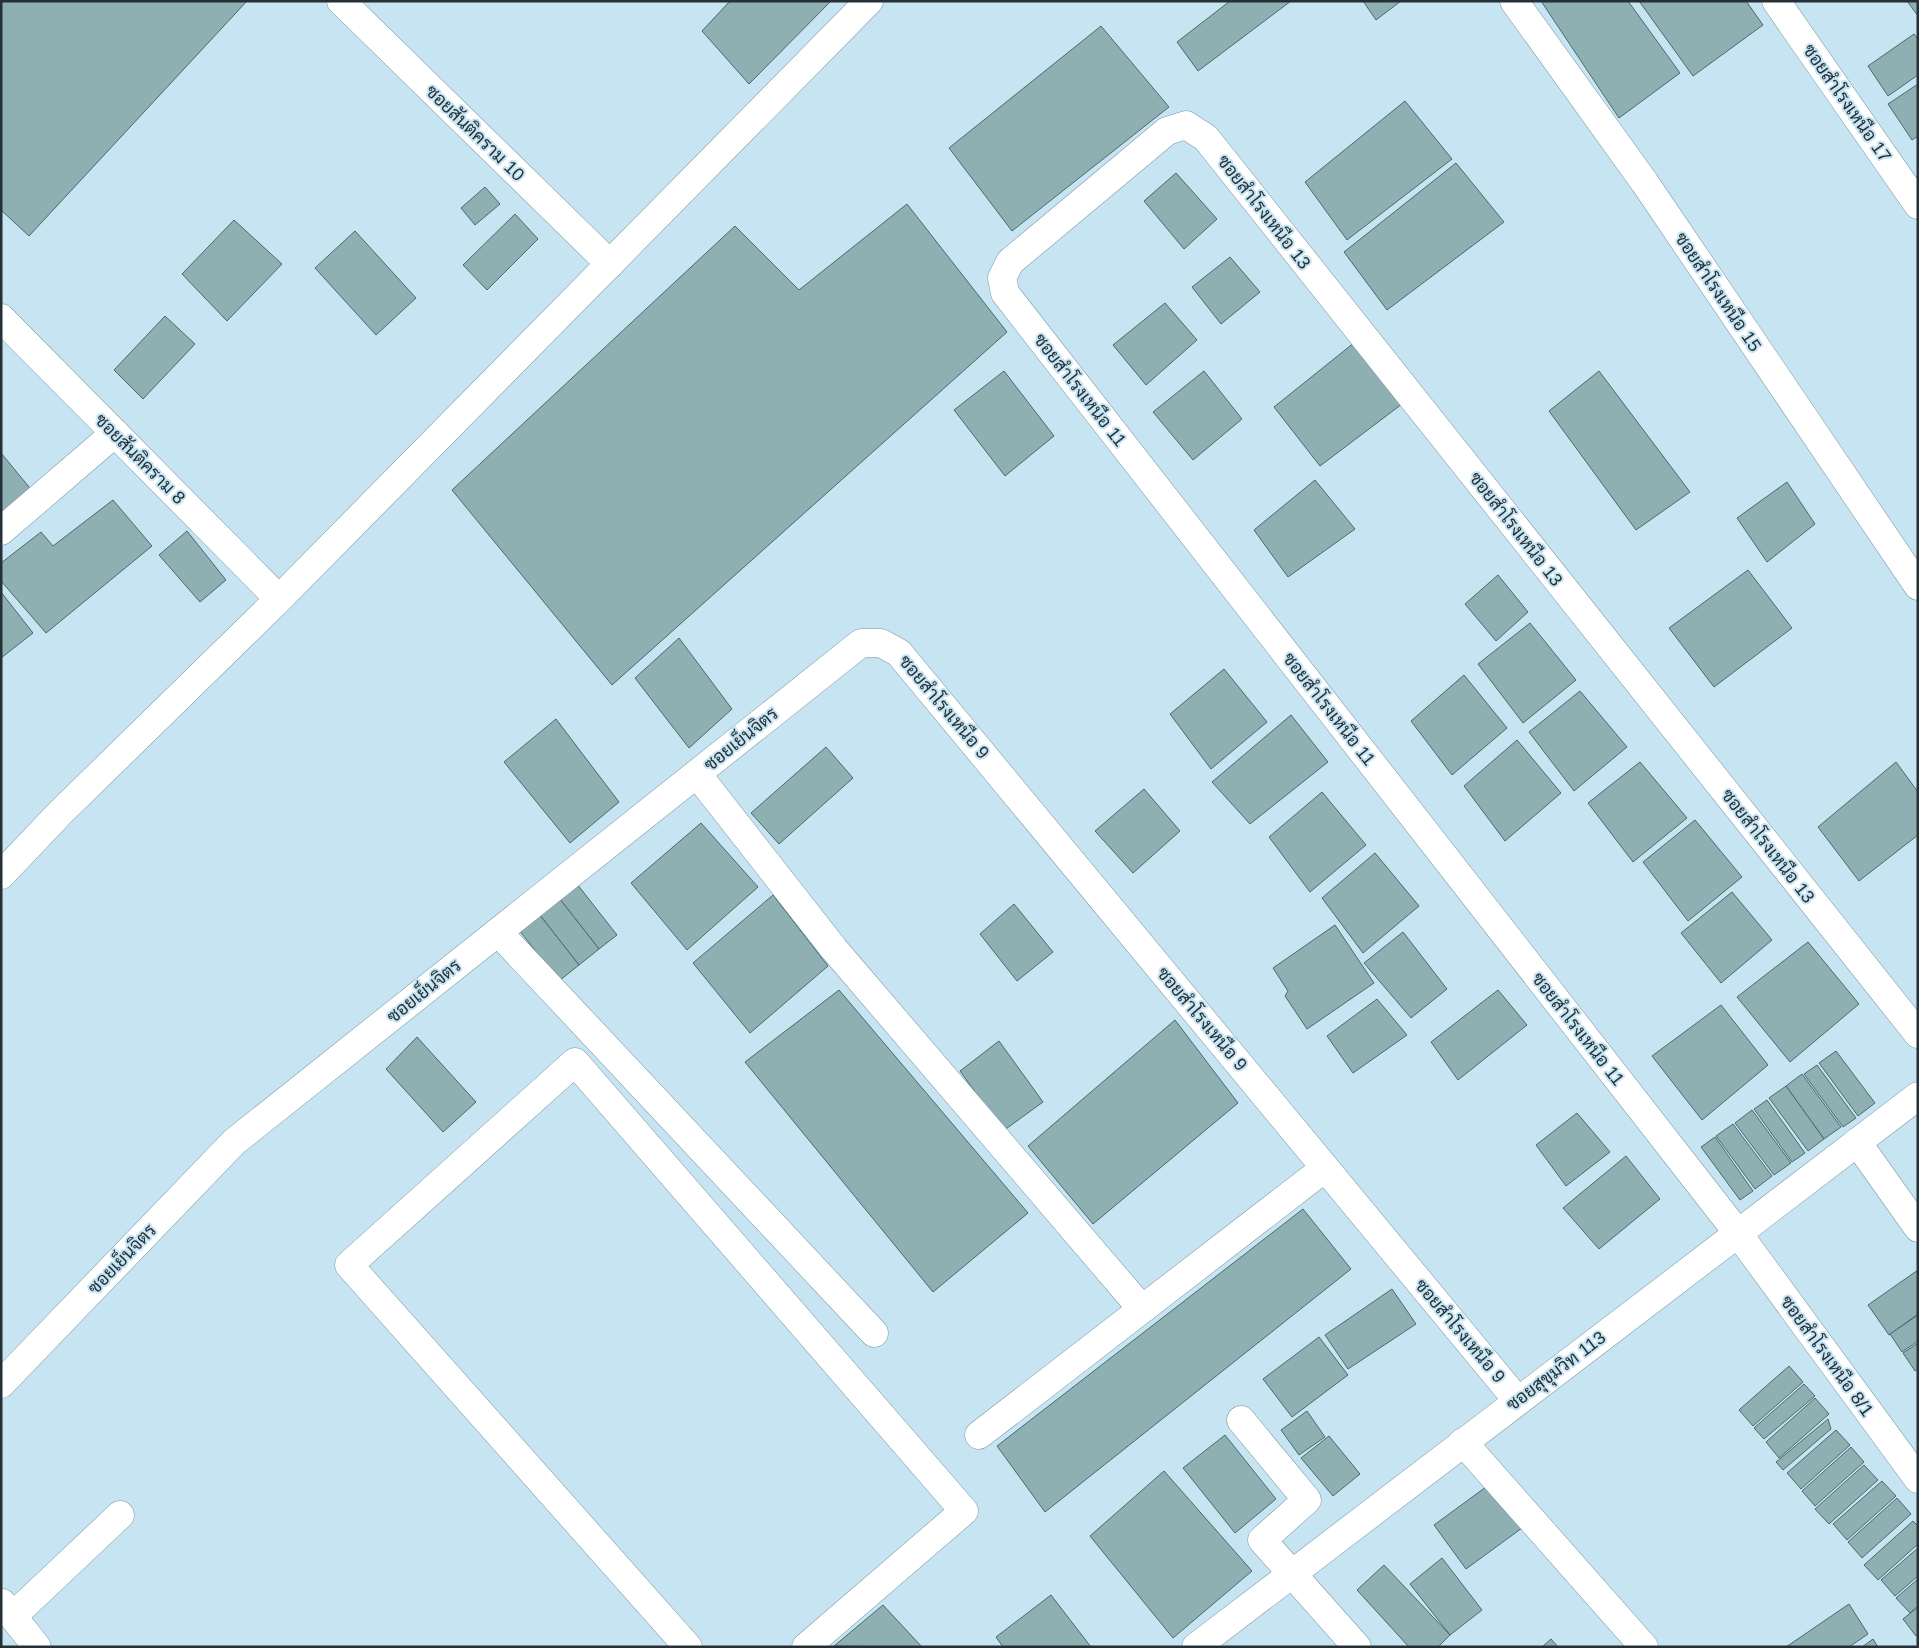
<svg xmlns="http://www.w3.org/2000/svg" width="1919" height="1648" font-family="Helvetica,Sarabun,sans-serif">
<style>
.building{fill:#8eb0b3;stroke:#4a6a6d}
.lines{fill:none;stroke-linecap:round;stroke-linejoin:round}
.minor-casing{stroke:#7c98a5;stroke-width:29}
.major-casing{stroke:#7c98a5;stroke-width:29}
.minor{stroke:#fff;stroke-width:28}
.major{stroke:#fff;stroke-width:28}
.labels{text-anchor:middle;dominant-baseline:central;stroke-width:4;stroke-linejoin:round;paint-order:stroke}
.street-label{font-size:18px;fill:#263137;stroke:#c6e4f2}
</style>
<rect width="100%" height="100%" fill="#c6e4f2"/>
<g class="building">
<path d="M1,1H247L29,236L1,210Z"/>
<path d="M730,1H831L749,84L702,31Z"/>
<path d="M1230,1H1291L1198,71L1177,42Z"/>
<path d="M1363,1H1401L1376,20Z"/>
<path d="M1541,1H1628L1680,73L1619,118Z"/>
<path d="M1639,1H1746L1763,25L1693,76Z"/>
<path d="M1907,1H1918V16Z"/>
<path d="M1101,26L1169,107L1012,231L949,148Z"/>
<path d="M1914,34L1918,39V75L1888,96L1868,66Z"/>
<path d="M1918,84V136L1912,140L1888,104Z"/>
<path d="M1405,101L1452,159L1347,240L1305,182Z"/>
<path d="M1456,163L1504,222L1387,310L1344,252Z"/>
<path d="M1176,173L1217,219L1184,249L1144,201Z"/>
<path d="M485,187L500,204L475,225L461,208Z"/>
<path d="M907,204L1007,332L612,685L452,490L735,226L799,290Z"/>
<path d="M515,214L538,239L487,290L463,265Z"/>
<path d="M234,220L282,264L227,321L182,274Z"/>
<path d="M355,231L416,298L376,335L315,268Z"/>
<path d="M1230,257L1260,292L1221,324L1192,287Z"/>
<path d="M1165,303L1197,340L1146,385L1113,345Z"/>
<path d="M165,316L195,344L143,399L114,370Z"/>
<path d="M1355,342L1402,404L1320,466L1274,407Z"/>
<path d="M1004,371L1054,436L1005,476L954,410Z"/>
<path d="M1204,371L1242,419L1193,460L1153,412Z"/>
<path d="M1599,371L1690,492L1636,530L1549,411Z"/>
<path d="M1,453L34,493L1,519Z"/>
<path d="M1315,480L1355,529L1288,577L1254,530Z"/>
<path d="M1787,482L1815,524L1767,562L1737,518Z"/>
<path d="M113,500L152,546L46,633L1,581V563L41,532L53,546Z"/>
<path d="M187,531L226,580L200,602L159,555Z"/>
<path d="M1748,570L1792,628L1714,687L1669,628Z"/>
<path d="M1498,575L1528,612L1496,641L1465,604Z"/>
<path d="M1,592L33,633L1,658Z"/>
<path d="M1530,623L1576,680L1523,723L1478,664Z"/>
<path d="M679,638L732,709L689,748L635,678Z"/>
<path d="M1224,669L1267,722L1211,769L1170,714Z"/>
<path d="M1464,675L1507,728L1452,775L1411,721Z"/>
<path d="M1580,691L1627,747L1574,791L1529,732Z"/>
<path d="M1291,715L1328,762L1250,824L1212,782Z"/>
<path d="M556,719L619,802L570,843L504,762Z"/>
<path d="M1517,740L1561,793L1505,841L1464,786Z"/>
<path d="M826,747L853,778L779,844L751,813Z"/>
<path d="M1640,762L1687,818L1633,862L1588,803Z"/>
<path d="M1896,762L1918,792V835L1859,881L1818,827Z"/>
<path d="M1144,789L1180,831L1133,873L1095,831Z"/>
<path d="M1322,792L1366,845L1310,892L1269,837Z"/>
<path d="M1695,820L1742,877L1688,921L1643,862Z"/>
<path d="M701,823L758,887L687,950L631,883Z"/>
<path d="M1375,853L1419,906L1363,953L1322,898Z"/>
<path d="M577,884L617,935L599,949L559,898Z"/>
<path d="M1732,892L1772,940L1721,983L1681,933Z"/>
<path d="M773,895L828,966L750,1033L693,963Z"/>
<path d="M559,898L599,949L579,965L539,914Z"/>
<path d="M1014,904L1053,952L1017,981L980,934Z"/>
<path d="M539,914L579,965L559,981L519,930Z"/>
<path d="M1335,925L1374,983L1307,1029L1285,996L1288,991L1273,968Z"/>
<path d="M1403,932L1447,989L1411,1018L1364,963Z"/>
<path d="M1808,942L1859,1004L1790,1062L1737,997Z"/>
<path d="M839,990L1028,1213L933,1292L745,1062Z"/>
<path d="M1498,990L1527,1025L1458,1080L1431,1042Z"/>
<path d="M1377,999L1407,1035L1353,1073L1327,1036Z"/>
<path d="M1721,1005L1768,1065L1702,1120L1652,1056Z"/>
<path d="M1175,1020L1238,1103L1093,1224L1028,1146Z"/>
<path d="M417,1037L476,1102L443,1132L386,1069Z"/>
<path d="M999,1041L1043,1102L1003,1131L960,1071Z"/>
<path d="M1836,1051L1875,1103L1858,1116L1819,1063Z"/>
<path d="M1817,1065L1856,1118L1843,1127L1804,1074Z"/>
<path d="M1802,1074L1841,1127L1824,1139L1786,1086Z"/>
<path d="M1786,1086L1824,1139L1808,1151L1769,1098Z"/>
<path d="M1767,1100L1805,1153L1792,1162L1754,1109Z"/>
<path d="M1752,1110L1791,1163L1774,1175L1735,1123Z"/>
<path d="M1577,1113L1610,1152L1566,1186L1536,1145Z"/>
<path d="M1733,1124L1772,1176L1755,1189L1716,1136Z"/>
<path d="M1715,1137L1753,1191L1740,1200L1701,1147Z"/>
<path d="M1626,1156L1660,1199L1599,1249L1563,1208Z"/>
<path d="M1303,1209L1351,1269L1045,1512L997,1446Z"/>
<path d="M1918,1270V1314L1889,1335L1868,1305Z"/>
<path d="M1392,1289L1416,1324L1348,1369L1325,1335Z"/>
<path d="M1918,1315V1341L1902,1352L1890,1334Z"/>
<path d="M1319,1337L1348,1375L1292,1417L1263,1379Z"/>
<path d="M1918,1343V1369L1915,1371L1903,1353Z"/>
<path d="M1789,1366L1803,1382L1753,1426L1739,1410Z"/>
<path d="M1804,1384L1815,1396L1764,1439L1754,1428Z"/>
<path d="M1815,1398L1829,1414L1779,1458L1766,1442Z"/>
<path d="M1307,1411L1325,1437L1299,1455L1281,1430Z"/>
<path d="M1828,1419L1831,1429L1783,1470L1776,1462Z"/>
<path d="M1836,1430L1850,1445L1801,1489L1787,1473Z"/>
<path d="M1225,1435L1276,1499L1235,1533L1183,1468Z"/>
<path d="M1329,1436L1360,1474L1333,1496L1301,1458Z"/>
<path d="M1851,1447L1864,1462L1815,1506L1802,1491Z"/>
<path d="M1864,1465L1878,1480L1829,1524L1815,1509Z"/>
<path d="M1164,1471L1252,1571L1173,1638L1090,1536Z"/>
<path d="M1882,1481L1896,1496L1847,1540L1833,1524Z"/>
<path d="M1490,1484L1522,1528L1466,1569L1434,1525Z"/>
<path d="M1897,1498L1911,1514L1862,1558L1848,1542Z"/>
<path d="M1913,1521L1918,1526V1544L1878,1580L1864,1565Z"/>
<path d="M1918,1548V1576L1895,1596L1881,1580Z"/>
<path d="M1442,1558L1482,1610L1450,1635L1410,1584Z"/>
<path d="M1384,1565L1450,1635L1438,1647H1409L1357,1590Z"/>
<path d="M1918,1579V1606L1910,1613L1896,1598Z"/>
<path d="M1051,1595L1091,1647H1003L996,1637Z"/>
<path d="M1849,1604L1868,1634L1849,1647H1786Z"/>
<path d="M883,1605L922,1647L834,1646Z"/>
<path d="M1918,1607V1634L1916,1636L1903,1619Z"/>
<path d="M1551,1639L1558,1647H1542Z"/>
<path d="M1873,1639L1878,1647H1862Z"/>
</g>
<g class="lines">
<g class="minor-casing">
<g id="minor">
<path d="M341,1L610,264"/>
<path d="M1514,1L1645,183L1918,586"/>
<path d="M1776,1L1918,205"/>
<path d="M1,318L279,599"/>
<path d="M1,531L115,433"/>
<path d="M697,774L834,949L1142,1309"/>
<path d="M1,875L60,813L279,599L869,1"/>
<path d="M498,932L874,1333"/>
<path d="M1918,1034L1206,138L1186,125L1167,131L1010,262L1002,278L1005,293L1737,1232L1918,1479"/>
<path d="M1857,1142L1918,1228"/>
<path d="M1,1384L234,1142L861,643H881L899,653L1518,1401"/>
<path d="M1241,1420L1307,1500L1262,1540L1357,1647"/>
<path d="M979,1435L1325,1168"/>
<path d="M1463,1442L1644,1647"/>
<path d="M2,1603L37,1647"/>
<path d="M13,1616L120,1515"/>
<path d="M688,1647L349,1265L575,1062L964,1511L806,1647"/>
</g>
</g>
<g class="major-casing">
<path id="major" d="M1196,1647L1918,1096"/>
</g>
<use href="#minor" class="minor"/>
<use href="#major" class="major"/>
</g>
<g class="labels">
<g class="street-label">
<text transform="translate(1847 103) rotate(55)">ซอยสำโรงเหนือ 17</text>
<text transform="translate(475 133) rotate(44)">ซอยสันติคราม 10</text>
<text transform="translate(1264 212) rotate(52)">ซอยสำโรงเหนือ 13</text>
<text transform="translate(1718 292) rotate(56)">ซอยสำโรงเหนือ 15</text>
<text transform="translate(1080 390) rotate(52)">ซอยสำโรงเหนือ 11</text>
<text transform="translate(140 459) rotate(45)">ซอยสันติคราม 8</text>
<text transform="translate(1516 529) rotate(52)">ซอยสำโรงเหนือ 13</text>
<text transform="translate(944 707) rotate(50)">ซอยสำโรงเหนือ 9</text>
<text transform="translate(1329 709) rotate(52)">ซอยสำโรงเหนือ 11</text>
<text transform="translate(741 739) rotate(-39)">ซอยเย็นจิตร</text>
<text transform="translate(1768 846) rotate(52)">ซอยสำโรงเหนือ 13</text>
<text transform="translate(424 991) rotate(-39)">ซอยเย็นจิตร</text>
<text transform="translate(1202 1019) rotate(50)">ซอยสำโรงเหนือ 9</text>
<text transform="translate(1578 1029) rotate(52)">ซอยสำโรงเหนือ 11</text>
<text transform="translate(122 1259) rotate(-46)">ซอยเย็นจิตร</text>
<text transform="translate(1460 1331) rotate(50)">ซอยสำโรงเหนือ 9</text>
<text transform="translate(1827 1356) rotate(54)">ซอยสำโรงเหนือ 8/1</text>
<text transform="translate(1556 1371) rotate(-37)">ซอยสุขุมวิท 113</text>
</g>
</g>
<rect width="1919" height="1648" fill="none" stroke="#263137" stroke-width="5"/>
</svg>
